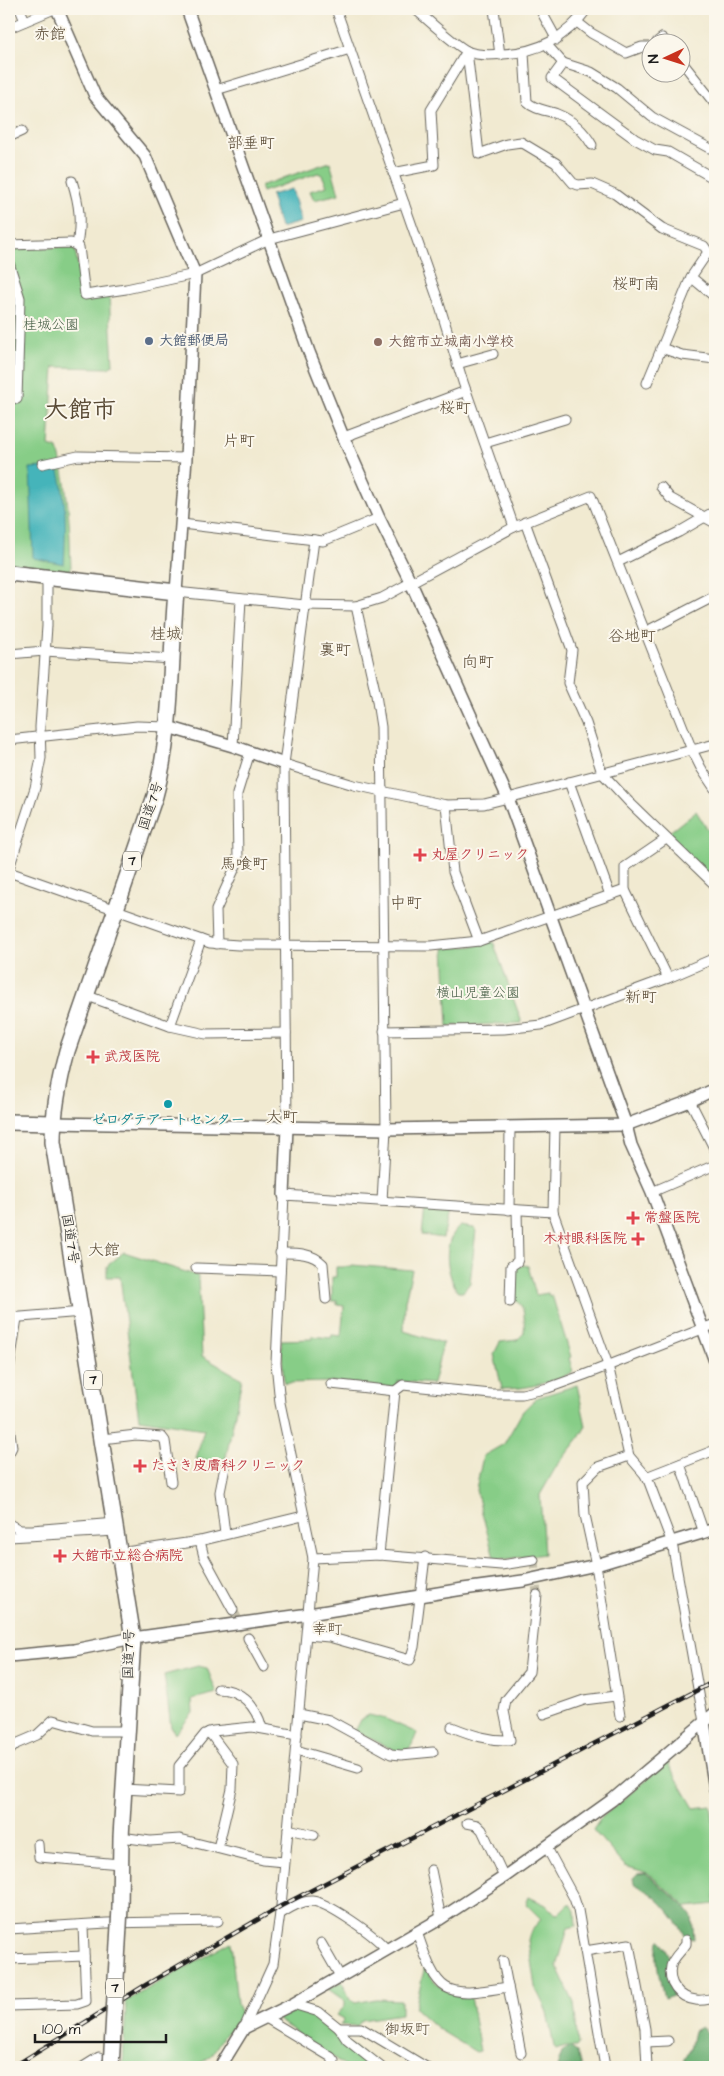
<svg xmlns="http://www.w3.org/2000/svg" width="724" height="2076" font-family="'Architects Daughter','Klee One',sans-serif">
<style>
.green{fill:#87cd87;stroke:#527452}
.forest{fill:#6db074;stroke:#446648}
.water{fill:#44b4ba;stroke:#30686b}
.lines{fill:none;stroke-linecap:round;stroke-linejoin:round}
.minor-tunnel{stroke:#c6c1ad;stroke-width:9;stroke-dasharray:9 4.5;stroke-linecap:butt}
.minor-casing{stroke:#67645b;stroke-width:11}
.tertiary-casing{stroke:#67645b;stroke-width:14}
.primary-casing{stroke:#67645b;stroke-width:18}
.trunk-casing{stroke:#67645b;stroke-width:18}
.minor{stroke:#fff;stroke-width:9}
.tertiary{stroke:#fff;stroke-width:11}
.primary{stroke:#fff;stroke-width:15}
.trunk{stroke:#fff;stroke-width:15}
.rail-casing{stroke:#1c1c1c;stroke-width:4.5}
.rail{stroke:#fbf7ec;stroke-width:2.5;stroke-dasharray:8;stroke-linecap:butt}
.trunk-bridge-casing{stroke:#67645b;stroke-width:18;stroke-linecap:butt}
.trunk-bridge{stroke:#fff;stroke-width:15}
.service-dot{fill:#5c6f8a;stroke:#fbf7ec;stroke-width:2}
.education-dot{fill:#8d6e63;stroke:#fbf7ec;stroke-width:2}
.health-dot{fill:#e0444e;stroke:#fbf7ec;stroke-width:2}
.culture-dot{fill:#0f9aa8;stroke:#fbf7ec;stroke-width:2}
.labels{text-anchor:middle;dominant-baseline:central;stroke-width:4;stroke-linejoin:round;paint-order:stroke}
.shield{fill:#fbf7ec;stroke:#5f5e5a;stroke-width:1}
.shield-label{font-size:12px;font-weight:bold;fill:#1c1c1c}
.park-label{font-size:14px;fill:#415a41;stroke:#fbf7ec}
.service-label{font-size:14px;font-weight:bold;fill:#4e5e75;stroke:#fbf7ec;text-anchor:start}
.education-label{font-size:14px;font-weight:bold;fill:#785e54;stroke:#fbf7ec;text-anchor:start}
.street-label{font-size:14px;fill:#1c1c1c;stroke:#fbf7ec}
.health-label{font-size:14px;font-weight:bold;fill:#be3a42;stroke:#fbf7ec;text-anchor:start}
.culture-label{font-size:14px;font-weight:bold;fill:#0d838f;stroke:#fbf7ec}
.neighbourhood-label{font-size:15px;fill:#594a35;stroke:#fbf7ec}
.quarter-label{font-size:16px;fill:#594a35;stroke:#fbf7ec}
.town-label{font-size:24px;font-weight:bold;fill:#594a35;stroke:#fbf7ec}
</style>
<rect width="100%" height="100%" fill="#fbf7ec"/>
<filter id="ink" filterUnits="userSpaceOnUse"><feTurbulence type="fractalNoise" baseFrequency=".02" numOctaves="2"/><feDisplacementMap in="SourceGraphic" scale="10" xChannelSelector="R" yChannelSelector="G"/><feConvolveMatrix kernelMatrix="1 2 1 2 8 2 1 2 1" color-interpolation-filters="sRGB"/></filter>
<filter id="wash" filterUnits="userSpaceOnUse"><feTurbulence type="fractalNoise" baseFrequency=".0096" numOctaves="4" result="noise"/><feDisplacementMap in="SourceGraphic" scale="20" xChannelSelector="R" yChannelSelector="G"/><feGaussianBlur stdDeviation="1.12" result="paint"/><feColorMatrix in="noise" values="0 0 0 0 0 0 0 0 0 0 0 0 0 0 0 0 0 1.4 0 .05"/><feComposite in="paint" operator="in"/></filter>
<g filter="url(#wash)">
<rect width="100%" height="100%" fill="#f1ead1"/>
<g class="green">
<path d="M330,162L339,194L314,200L310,191L327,186L322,175L318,173L262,192L260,186Z"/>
<path d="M71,247L75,250L84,298L109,295L113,365L108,368L54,367L49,446L58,449C69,490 70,531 71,573L32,568L9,562V249Z"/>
<path d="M696,811L706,827L715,834V882L667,834Z"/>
<path d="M493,941L522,1023L448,1026L444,948L475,946Z"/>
<path d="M425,1208L448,1210L449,1212L443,1238L422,1235Z"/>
<path d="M460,1226L474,1228L476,1230L470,1283L463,1292H458C446,1273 441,1243 460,1226Z"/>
<path d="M124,1252L198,1276L202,1356L242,1379L225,1462L196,1459L204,1429L139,1419L120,1277H107V1266Z"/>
<path d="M352,1265L412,1270L405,1301L404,1331L443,1343L433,1384L398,1381L397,1388L335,1382L284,1383L281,1340L312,1339V1336L331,1338L332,1335L341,1336L344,1306L337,1305V1301H332V1277H336V1267H352Z"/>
<path d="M524,1265L528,1266L536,1295L548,1293L549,1296L552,1295L571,1357L569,1358L573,1372C549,1383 529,1389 502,1389L494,1354L500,1342L517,1340L524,1333C524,1319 527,1306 513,1299V1268Z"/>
<path d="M577,1385L586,1426L579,1438L556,1467L540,1495L544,1554L507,1559L494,1558L476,1490L483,1456L504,1444L523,1411L536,1398Z"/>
<path d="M198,1666L207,1668L217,1693L192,1699L193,1713L175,1734L171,1727L164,1675Z"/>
<path d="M369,1715L386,1719L417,1733C413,1742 411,1752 400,1753L355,1731L362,1718Z"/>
<path d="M667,1762L694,1808L711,1806L715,1832V1904L687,1907L648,1873L625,1866L593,1830L601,1818Z"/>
<path d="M529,1897L546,1905L554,1913L558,1914L568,1904H571L575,1911L576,1926L568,1928L557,1967L574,2003L578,2045L576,2047H564L556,2050L554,2047L547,2012L535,1987L528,1940L530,1933L541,1919L526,1904Z"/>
<path d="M231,1942L237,2004L243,2018L233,2035L226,2032L211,2056L195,2067L160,2066L157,2067H123L126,2001Z"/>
<path d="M425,1966C434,1985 448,1996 470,1997L480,2051L476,2052L438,2029L415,2008Z"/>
<path d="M342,1981L350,1999L355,2003L376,1999L401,2000V2014L362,2020L357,2026L340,2025L344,2019L337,2015L345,2006V2001L328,1989Z"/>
<path d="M295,2008L318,2015L344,2040L378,2067H347L278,2020V2018Z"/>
</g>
<g class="forest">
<path d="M646,1873L684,1906L692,1917L694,1939L687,1938C678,1922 666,1906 651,1894C645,1890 639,1887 634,1883L633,1878L637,1874Z"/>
<path d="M660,1939L670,1957L673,1991V1996L664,1999C661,1986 652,1948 660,1939Z"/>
<path d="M701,2027L709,2034L712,2067H682L684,2059L690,2049L694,2031Z"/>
<path d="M570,2047L577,2052L581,2067H557L563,2050Z"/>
</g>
<g class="water">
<path d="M292,189L301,222L280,228L271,195Z"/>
<path d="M58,466C67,502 66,528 64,564L33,558L30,468Z"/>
</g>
</g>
<g filter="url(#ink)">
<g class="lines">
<g class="minor-tunnel">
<path d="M534,1560L537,1595"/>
<path d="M233,1610L248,1638"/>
</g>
<g class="minor-casing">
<g id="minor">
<path d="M20,9L25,21"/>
<path d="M336,9L437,297L463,382L514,527L591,496L692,750L701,768L715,789"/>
<path d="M415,9C427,19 456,46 469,52C480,56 492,55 503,54C539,52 566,38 587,9"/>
<path d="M494,9L500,55"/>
<path d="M540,9L557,40"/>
<path d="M577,22L591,33L626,53L642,47H652"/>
<path d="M9,28L54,9"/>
<path d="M657,42L662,38L666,42"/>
<path d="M547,45L563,63L552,78L635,139L655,150L668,152L715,179"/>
<path d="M467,51L479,154L507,144L521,142L556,163L573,183L578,185L592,184L615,194L662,229L704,246L708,252L691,277L647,383"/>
<path d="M524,53L527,102C535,110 547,110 557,114C572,120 584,131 592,145"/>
<path d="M682,62L715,104"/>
<path d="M563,63L591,72L617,88L652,117L709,148"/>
<path d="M216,90L350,49"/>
<path d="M9,137L22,131"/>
<path d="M393,173L434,165L431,110L467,51"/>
<path d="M72,181C80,206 81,221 77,246"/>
<path d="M9,245L71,243L79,247L85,295L126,289L195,274L269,239L404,203"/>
<path d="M9,263L20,298L17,399"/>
<path d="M691,277L715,297"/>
<path d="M661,348L682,355L715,359"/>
<path d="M457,364L493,354"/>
<path d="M344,437L466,391"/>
<path d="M485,443L565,419"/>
<path d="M42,464L78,456L186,458"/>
<path d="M661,487L670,498L715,523"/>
<path d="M525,522L572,650L568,683L586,723L602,773L629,802L715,885"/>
<path d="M182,524L323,541L379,518"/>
<path d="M618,562L679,532L715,511"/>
<path d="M176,592L305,605L356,606L382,598L514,527"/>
<path d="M356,606L376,695L381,727L386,1129L382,1201"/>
<path d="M645,632L715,596"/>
<path d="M9,654L45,651L172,659"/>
<path d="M9,740L137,726L168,727"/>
<path d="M233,746L241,599"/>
<path d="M284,764L354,785L446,805L484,804L508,798L715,744"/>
<path d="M569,782L610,895"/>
<path d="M446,805L453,872L479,941"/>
<path d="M666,839L625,867V890L668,978"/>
<path d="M9,868L35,788L41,758L40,727L47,626V577"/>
<path d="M9,872L210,943L238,945L431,946L479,941L625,890"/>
<path d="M217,944L216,910L238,861L237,794L250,752"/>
<path d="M85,995L170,1026L206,1034L286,1033"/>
<path d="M170,1026L201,940"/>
<path d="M384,1031L504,1029L541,1025L668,978L715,958"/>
<path d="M690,1101L715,1150"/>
<path d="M555,1126L553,1212L608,1365L629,1456L647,1477L672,1543L704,1722"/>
<path d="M287,1127L284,764L314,540"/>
<path d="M652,1192L715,1165"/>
<path d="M509,1210L510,1127"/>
<path d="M280,1253C295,1253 312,1252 323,1264L326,1299"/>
<path d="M196,1268L280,1271"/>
<path d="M510,1302L511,1266L517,1262L518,1259L517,1210"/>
<path d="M9,1318L82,1312"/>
<path d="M9,1370L17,1318"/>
<path d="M331,1384L395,1391L403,1385L491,1394H522L548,1388L584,1375L715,1324"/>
<path d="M9,1425L12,1447L9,1453"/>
<path d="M102,1439L136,1435L162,1437L165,1441L171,1482"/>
<path d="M680,1464L704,1533"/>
<path d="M646,1477L715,1450"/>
<path d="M9,1524L20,1530H32L115,1523"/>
<path d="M225,1534L220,1492L226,1462"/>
<path d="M9,1537L116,1531"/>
<path d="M200,1541L204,1557L233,1610"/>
<path d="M119,1553L200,1541L303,1516"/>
<path d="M379,1555L395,1391"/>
<path d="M313,1558L379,1555L501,1565L534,1560"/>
<path d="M307,1635L329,1637L410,1660L414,1647L425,1557"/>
<path d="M248,1638L264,1667"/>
<path d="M218,1689C241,1689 256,1706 262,1728"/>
<path d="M299,1714L329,1720L391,1754L401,1755L433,1752"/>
<path d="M544,1714L584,1700L616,1696"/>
<path d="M620,1716L596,1565L585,1515L583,1482L598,1467L629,1456"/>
<path d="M452,1727C472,1735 489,1741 510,1740L504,1711L506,1700L529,1672L537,1595"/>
<path d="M209,1732L233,1764L232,1789L218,1848"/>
<path d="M296,1750L358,1768"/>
<path d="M9,1751L16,1744L37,1735L53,1720L92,1731H126"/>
<path d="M123,1789L179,1792V1766L205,1734L213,1731L252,1727L297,1735"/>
<path d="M467,1823L477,1825L482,1830L504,1877"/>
<path d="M288,1829L314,1835"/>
<path d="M121,1837L150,1841L180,1839L263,1860L284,1862"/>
<path d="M38,1844L39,1857L120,1864"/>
<path d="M547,1848L574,1898L578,1910L605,2067"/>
<path d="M431,1870L441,1918"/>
<path d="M280,1914C290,1908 300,1901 312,1901C328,1902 376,1936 386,1949"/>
<path d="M9,1929L107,1923L218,1921"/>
<path d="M417,1932C438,1995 443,1998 508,1987"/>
<path d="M686,1940V1944C681,1952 673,1957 671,1966C667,1983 679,1998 696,2000C702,2001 709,1999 715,1998"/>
<path d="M321,1943L340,1976"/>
<path d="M585,1951L629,1944L645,2029L647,2067"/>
<path d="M9,1959L84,1956"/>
<path d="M503,1961L521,2053"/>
<path d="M293,2004L319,2012L339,2028H361L426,2067"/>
<path d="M9,2006L77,2004L86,2001L83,1926"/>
<path d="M266,2018L331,2057L334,2061L331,2067"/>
<path d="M244,2028L273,1964L281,1906L313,1558L280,1403L276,1363L284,1195L553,1212"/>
<path d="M339,2028L347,2040L381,2067"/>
<path d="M646,2042L668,2041"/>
<path d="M83,2067L99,2057"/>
</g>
</g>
<g class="tertiary-casing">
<g id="tertiary">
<path d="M57,9L95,96L145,156L195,274L186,458L176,592"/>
<path d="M187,9L309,352L342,434L379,518L411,583L508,798L626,1125L631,1145L652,1192L715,1361"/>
<path d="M168,727L233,746L284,764"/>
<path d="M53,1123L386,1129L626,1125L690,1101L715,1089"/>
<path d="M284,1195L287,1127"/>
<path d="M9,1656L74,1650L133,1638L309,1614L463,1589L523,1581L596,1565L715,1529"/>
<path d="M704,1722L715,1789"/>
<path d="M220,2067L244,2028L293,2004L440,1919L504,1877L612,1800L715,1713"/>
</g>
</g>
<g class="primary-casing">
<path id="primary" d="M9,1122L53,1123"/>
</g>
<g class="trunk-casing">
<path id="trunk" d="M9,573L176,592C170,660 173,730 155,796L67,1051C59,1081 53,1110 53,1142L133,1638L121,1837L120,1908"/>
</g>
<use href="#minor" class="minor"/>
<use href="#tertiary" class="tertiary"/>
<use href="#primary" class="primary"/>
<use href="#trunk" class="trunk"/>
<g class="rail-casing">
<path id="rail" d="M13,2067L144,1986L281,1906L715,1681"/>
</g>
<use href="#rail" class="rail"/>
<g class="trunk-bridge-casing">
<path id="trunk-bridge" d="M111,2067L120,1908"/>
</g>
<use href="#trunk-bridge" class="trunk-bridge"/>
</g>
</g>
<circle class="service-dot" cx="149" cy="341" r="5"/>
<circle class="education-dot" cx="378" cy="342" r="5"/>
<g class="health-dot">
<path d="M417.5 847.5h5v5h5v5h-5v5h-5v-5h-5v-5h5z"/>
<path d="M90.5 1049.5h5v5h5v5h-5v5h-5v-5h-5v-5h5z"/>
<path d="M630.5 1210.5h5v5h5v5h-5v5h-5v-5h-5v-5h5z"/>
<path d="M635.5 1231.5h5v5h5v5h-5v5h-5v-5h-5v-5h5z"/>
<path d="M137.5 1458.5h5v5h5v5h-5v5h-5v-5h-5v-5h5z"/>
<path d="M57.5 1548.5h5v5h5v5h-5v5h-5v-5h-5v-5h5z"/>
</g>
<circle class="culture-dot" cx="168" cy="1104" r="5"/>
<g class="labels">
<g class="shield">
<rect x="123" y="851.5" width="18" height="19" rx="4"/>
<rect x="84" y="1370.5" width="18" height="19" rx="4"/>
<rect x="106" y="1978.5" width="18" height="19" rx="4"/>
</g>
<g class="shield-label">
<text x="132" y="861">7</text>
<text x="93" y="1380">7</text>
<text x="115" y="1988">7</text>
</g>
<g class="park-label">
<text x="51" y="325">桂城公園</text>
<text x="478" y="993">横山児童公園</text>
</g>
<g class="service-label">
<text x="159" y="341">大館郵便局</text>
</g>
<g class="education-label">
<text x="388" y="342">大館市立城南小学校</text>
</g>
<g class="street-label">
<text transform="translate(151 806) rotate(-72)">国道7号</text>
<text transform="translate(70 1239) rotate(81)">国道7号</text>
<text transform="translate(129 1654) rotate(-89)">国道7号</text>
</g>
<g class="health-label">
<text x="431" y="855">丸屋クリニック</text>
<text x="104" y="1057">武茂医院</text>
<text x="644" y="1218">常盤医院</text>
<text x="627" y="1239" text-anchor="end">木村眼科医院</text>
<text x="151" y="1466">たさき皮膚科クリニック</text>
<text x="71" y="1556">大館市立総合病院</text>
</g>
<g class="culture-label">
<text x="168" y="1120">ゼロダテアートセンター</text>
</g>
<g class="neighbourhood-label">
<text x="327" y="1629">幸町</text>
<text x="407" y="2029">御坂町</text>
</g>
<g class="quarter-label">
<text x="50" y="34">赤館</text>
<text x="251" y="143">部垂町</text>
<text x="636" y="284">桜町南</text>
<text x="455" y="408">桜町</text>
<text x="239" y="441">片町</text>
<text x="166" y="634">桂城</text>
<text x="632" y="636">谷地町</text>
<text x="335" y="650">裏町</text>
<text x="478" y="662">向町</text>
<text x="244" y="864">馬喰町</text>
<text x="406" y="903">中町</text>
<text x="641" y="997">新町</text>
<text x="282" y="1117">大町</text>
<text x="104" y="1250">大館</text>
</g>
<g class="town-label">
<text x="80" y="410">大館市</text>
</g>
</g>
<rect width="724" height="2076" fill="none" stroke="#fbf7ec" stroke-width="30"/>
<g transform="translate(666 58) rotate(266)"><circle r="24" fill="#fbf7ec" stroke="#a29f99"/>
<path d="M0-4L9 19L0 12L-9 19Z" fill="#c8321e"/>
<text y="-8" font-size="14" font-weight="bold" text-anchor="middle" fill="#1c1c1c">N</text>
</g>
<path d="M35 2034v8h131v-8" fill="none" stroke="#1c1c1c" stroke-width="2.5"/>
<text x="42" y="2034" font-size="15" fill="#1c1c1c" stroke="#fbf7ec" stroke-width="4" paint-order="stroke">100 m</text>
</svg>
